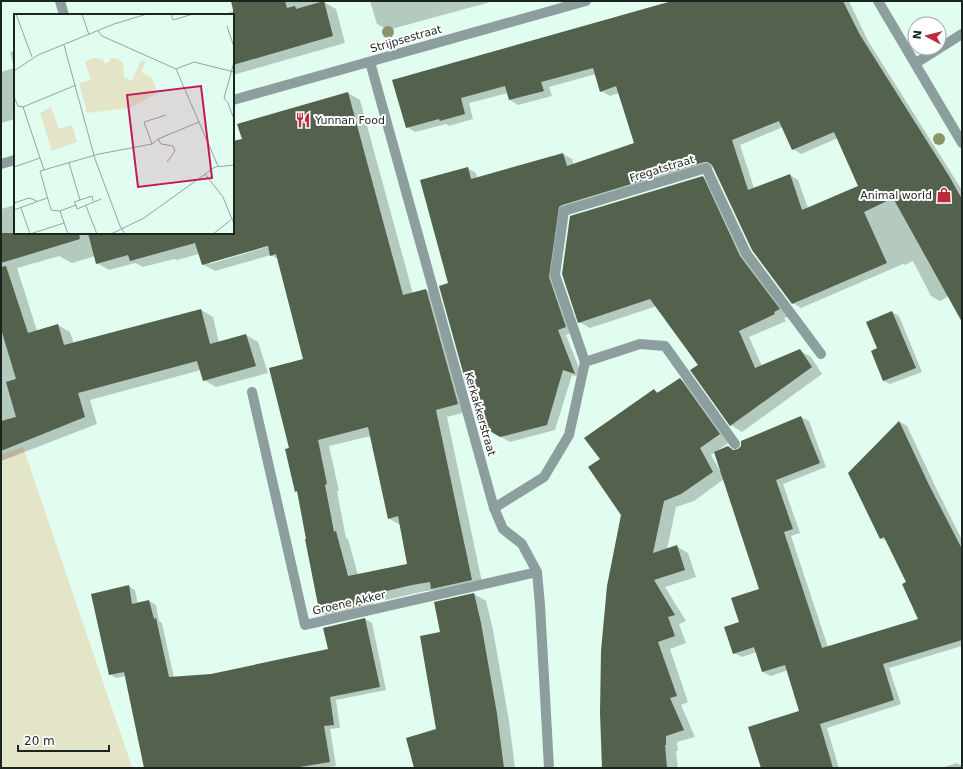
<svg xmlns="http://www.w3.org/2000/svg" width="963" height="769" font-family="'DejaVu Sans',sans-serif">
<style>
.green{fill:#e4e4c9}
.shadow{fill:#0003;fill-rule:evenodd}
.building{fill:#53614d;fill-rule:evenodd}
.lines{fill:none;stroke-linecap:round;stroke-linejoin:round}
.service{stroke:#8c9f9e;stroke-width:10}
.minor{stroke:#8c9f9e;stroke-width:10}
.tertiary{stroke:#8c9f9e;stroke-width:10}
.tree{fill:#89946c}
.labels{text-anchor:middle;dominant-baseline:central;stroke-width:4;stroke-linejoin:round;paint-order:stroke}
.street-label{font-size:11px;fill:#1b2520;stroke:#fff}
.poi-label{font-size:11px;fill:#1b2520;stroke:#fff;text-anchor:start}
.inset-road{fill:none;stroke:#92a79c;stroke-width:1}
.view{fill:#c2185b;fill-opacity:0.15;stroke:#c2185b;stroke-width:2}
.inset-edge{fill:none;stroke:#1b2520;stroke-width:2}
</style>
<rect width="100%" height="100%" fill="#e1fdef"/>
<path class="green" d="M23,447L132,767V768H1V454Z"/>
<g class="shadow">
<path d="M232,1H319L320,3L324,2L336,9L345,43L233,75V15H220L235,11Z"/>
<path d="M370,1H494L388,30L377,24Z"/>
<path d="M678,1H849L868,41L962,190V320L949,296L940,301L931,296L913,261L905,265L903,264L801,308L793,303L714,167L568,211L557,282L574,332L566,335L583,378L572,375L555,430L510,442L489,430L482,405L472,400L449,284L467,168L476,173L477,178L563,154L572,159L574,165L636,144L619,93L610,96L601,91L596,74L549,87L552,96L518,105L510,100L508,93L469,103L473,119L449,126L446,124L415,132L407,127L393,80ZM783,127L793,149L801,154L838,138L860,186L808,208L798,180L790,175L754,188L740,145Z"/>
<path d="M15,51V119L1,123V72L14,68L10,52Z"/>
<path d="M348,93L360,100L413,294L426,290L438,297L470,411L447,417L483,587L444,596L434,590L425,591L373,603L374,612L333,621L321,614L298,492L296,491L290,449L304,360L278,259L271,255L215,271L202,264L199,254L177,260L174,259L143,267L135,263L109,270L97,263L95,256L72,263L59,256L17,268L37,331L58,325L70,332L74,344L201,310L213,317L219,343L246,335L258,342L268,373L216,387L204,380L201,370L90,400L97,424L1,461V343L2,342L1,338V209L15,205V233H233V142L243,139ZM272,243L273,245L210,264V261ZM371,436L388,518L400,525L409,564L358,575L348,539L346,538L337,491H339L329,446Z"/>
<path d="M702,177L714,183L751,263L790,316L784,318L786,321L749,337L762,366L799,350L811,357L822,374L742,432L731,425L699,366L657,306L590,328L579,322Z"/>
<path d="M892,312L899,316L922,372L890,384L884,381L872,351L878,349Z"/>
<path d="M680,379L692,386L731,441L717,451L728,447L735,451L801,417L809,421L826,467L783,484L800,533L791,536L828,647L920,619L908,582L887,541L881,538L850,474L900,422L907,426L937,490L962,540V646L889,668L901,704L827,728L839,768H773L801,712L788,670L771,676L763,672L757,652L742,657L734,653L741,623L761,589L724,479L694,501L676,507L667,549L676,546L688,553L696,577L665,587L686,621L679,624L686,643L670,649L688,702L681,705L695,737L677,742L678,751H676L678,768H603L622,515L601,460L654,390L659,393ZM715,452L721,471H720L711,455Z"/>
<path d="M128,586L135,590L138,604L149,601L156,605L159,621L162,623L174,678L211,675L329,650L324,628L365,619L372,623L386,690L336,700L340,728L330,729L336,766L321,768H150L126,676L116,678L110,674Z"/>
<path d="M474,594L486,601L493,630L509,721L515,768H415L438,730L441,632L435,603Z"/>
<path d="M957,763L962,766V768H941Z"/>
</g>
<g class="building">
<path d="M231,1H285L287,8L295,6L296,9L324,1L333,36L233,65V10Z"/>
<path d="M672,1H843L860,35L949,176L962,199V322L893,198L864,212L887,263L792,304L752,250L712,165L708,162H704L562,205L559,207L549,277L566,327L558,330L575,374L563,370L547,425L500,437L488,430L479,399L471,401L439,286L448,283L420,180L468,167L471,179L563,153L567,166L634,143L616,86L600,92L593,68L541,82L544,91L509,100L505,86L461,98L465,114L440,121L439,119L406,128L392,80ZM779,121L792,150L834,132L858,186L802,210L790,174L748,190L732,140Z"/>
<path d="M348,92L403,295L426,289L458,404L436,410L472,580L431,589L430,582L412,585L361,597L363,605L320,615L305,539H306L297,491L295,492L285,449L289,448L269,368L303,359L276,254L270,256L268,246L202,265L195,243L130,261L128,255L96,264L88,233H233V141L242,139L237,124ZM368,427L388,519L398,516L407,564L348,576L336,531L334,532L325,485L327,484L318,440Z"/>
<path d="M703,176L740,256L780,309L774,312L775,314L739,331L755,368L800,349L812,367L730,426L690,370L698,365L650,299L578,323L562,274L570,216Z"/>
<path d="M1,233H79L80,239L1,263Z"/>
<path d="M6,266L28,333L58,324L64,345L201,309L210,344L246,334L256,366L203,381L197,361L78,393L85,417L1,451V421L16,417L6,382L16,379L1,329V267Z"/>
<path d="M892,311L916,368L883,381L871,351L877,348L866,322Z"/>
<path d="M680,378L720,434L700,448L713,472L681,494L664,501L653,553L677,545L685,570L654,580L675,615L668,617L675,636L658,642L677,696L670,698L684,730L666,736V745H665L667,768H602L600,713L601,651L607,586L621,515L588,467L600,459L584,438L654,389L657,393Z"/>
<path d="M801,416L820,463L776,480L793,529L784,532L822,648L918,619L902,584L906,582L884,537L880,539L848,473L899,421L929,485L962,549V640L883,664L894,700L820,724L833,768H761L748,727L799,711L785,665L762,672L754,647L733,654L724,627L739,622L731,598L759,589L714,452L728,446L733,450L738,449L741,446V441Z"/>
<path d="M129,585L132,604L149,600L154,619L156,618L169,677L211,674L328,649L323,628L365,618L380,687L330,697L334,725L324,726L330,762L294,768H144L124,672L109,675L91,594Z"/>
<path d="M474,593L481,623L497,714L504,768H414L406,738L436,729L420,636L440,632L434,602Z"/>
</g>
<g class="lines">
<g class="service">
<path d="M60,1L64,15"/>
<path d="M585,362L555,275L564,211L706,168L746,253L821,354"/>
</g>
<g class="minor">
<path d="M370,62L494,508L503,529L522,544L537,572L540,605L549,768"/>
<path d="M252,392L305,625L537,572"/>
<path d="M494,508L544,477L569,435L585,362L640,344L665,346L735,444"/>
</g>
<g class="tertiary">
<path d="M878,1L962,143"/>
<path d="M916,63L962,34"/>
<path d="M233,100L586,1"/>
<path d="M1,164L15,160"/>
</g>
</g>
<g class="tree">
<circle cx="388" cy="32" r="6"/>
<circle cx="939" cy="139" r="6"/>
</g>
<defs>
<g id="restaurant-bare" transform="scale(1.2)"><path d="M-5-6h1v4h1v-4h1v4h1v-4h1v5L-1.5 .5V6h-2V.5L-5-1ZM5-6V6H3V1.5H1.5Q1.5-4 5-6Z" fill="#bc2b3b" stroke="#fff" stroke-width="2.5" paint-order="stroke"/></g>
<g id="shop-bare" transform="scale(1.2)"><path d="M-5-2.5h2.3a2.7 3.5 0 0 1 5.4 0H5L5.5 6h-11ZM-1.5-2.5h3a1.5 2.3 0 0 0-3 0Z" fill="#bc2b3b" stroke="#fff" stroke-width="2.5" paint-order="stroke"/></g>
</defs>
<g fill-rule="evenodd">
<use href="#restaurant-bare" x="303" y="120"/>
<use href="#shop-bare" x="944" y="195"/>
</g>
<g class="labels">
<g class="street-label">
<text transform="translate(406 39) rotate(-16)">Strijpsestraat</text>
<text transform="translate(662 169) rotate(-17)">Fregatstraat</text>
<text transform="translate(480 414) rotate(74)">Kerkakkerstraat</text>
<text transform="translate(349 603) rotate(-13)">Groene Akker</text>
</g>
<g class="poi-label">
<text x="315" y="120">Yunnan Food</text>
<text x="932" y="195" text-anchor="end">Animal world</text>
</g>
</g>
<g transform="translate(14 14)">
<rect width="220" height="220" fill="#e1fdef"/>
<path d="M79,44L89,45L90,49L96,48V44L104,45L109,49L110,63L118,67L127,46L132,48L127,58L137,63L144,79L115,94L73,99L65,69L77,66L71,48ZM37,93L45,115L58,111L63,128L38,137L26,99Z" fill="#e4e4c9"/>
<path class="inset-road" d="M2,0L18,43M68,0L75,21M157,0L159,6L179,0M213,12L220,33M84,17L88,22L162,55L204,152M50,31L81,145L106,212L111,220M220,48L210,84L214,89L220,105M162,55L180,48L220,58M0,57L24,41L100,10L133,0M0,83L4,92L9,93L30,156M9,93L62,71M144,125L147,130L159,132L161,137L153,148M138,130L130,108L152,101M55,149L66,186M0,153L26,144M191,160L209,183L220,210M0,189L15,184L23,187M62,191L60,188L78,182L79,187M72,192L83,220M7,194L16,220M0,196L33,184M46,197L62,191L63,195L87,185M16,220L50,209M54,220L46,197L37,196L26,157L85,140L138,130L144,125L185,108M97,220L130,204L201,153L220,151M199,220L217,206"/>
<path class="view" d="M187,72L198,164L124,173L113,81Z"/>
<rect width="220" height="220" class="inset-edge"/>
</g>
<rect width="963" height="769" fill="none" stroke="#1b2520" stroke-width="4"/>
<g transform="translate(927 36) rotate(277)"><circle r="19" fill="#ffffff" stroke="#a4a8a6"/>
<path d="M0-3L7 15L0 10L-7 15Z" fill="#bc2b3b"/>
<text y="-6" font-size="11" font-weight="bold" text-anchor="middle" fill="#1b2520">N</text>
</g>
<path d="M18 745v6h91v-6" fill="none" stroke="#1b2520" stroke-width="2"/>
<text x="24" y="745" font-size="12" fill="#1b2520" stroke="#ffffff" stroke-width="3" paint-order="stroke">20 m</text>
</svg>
